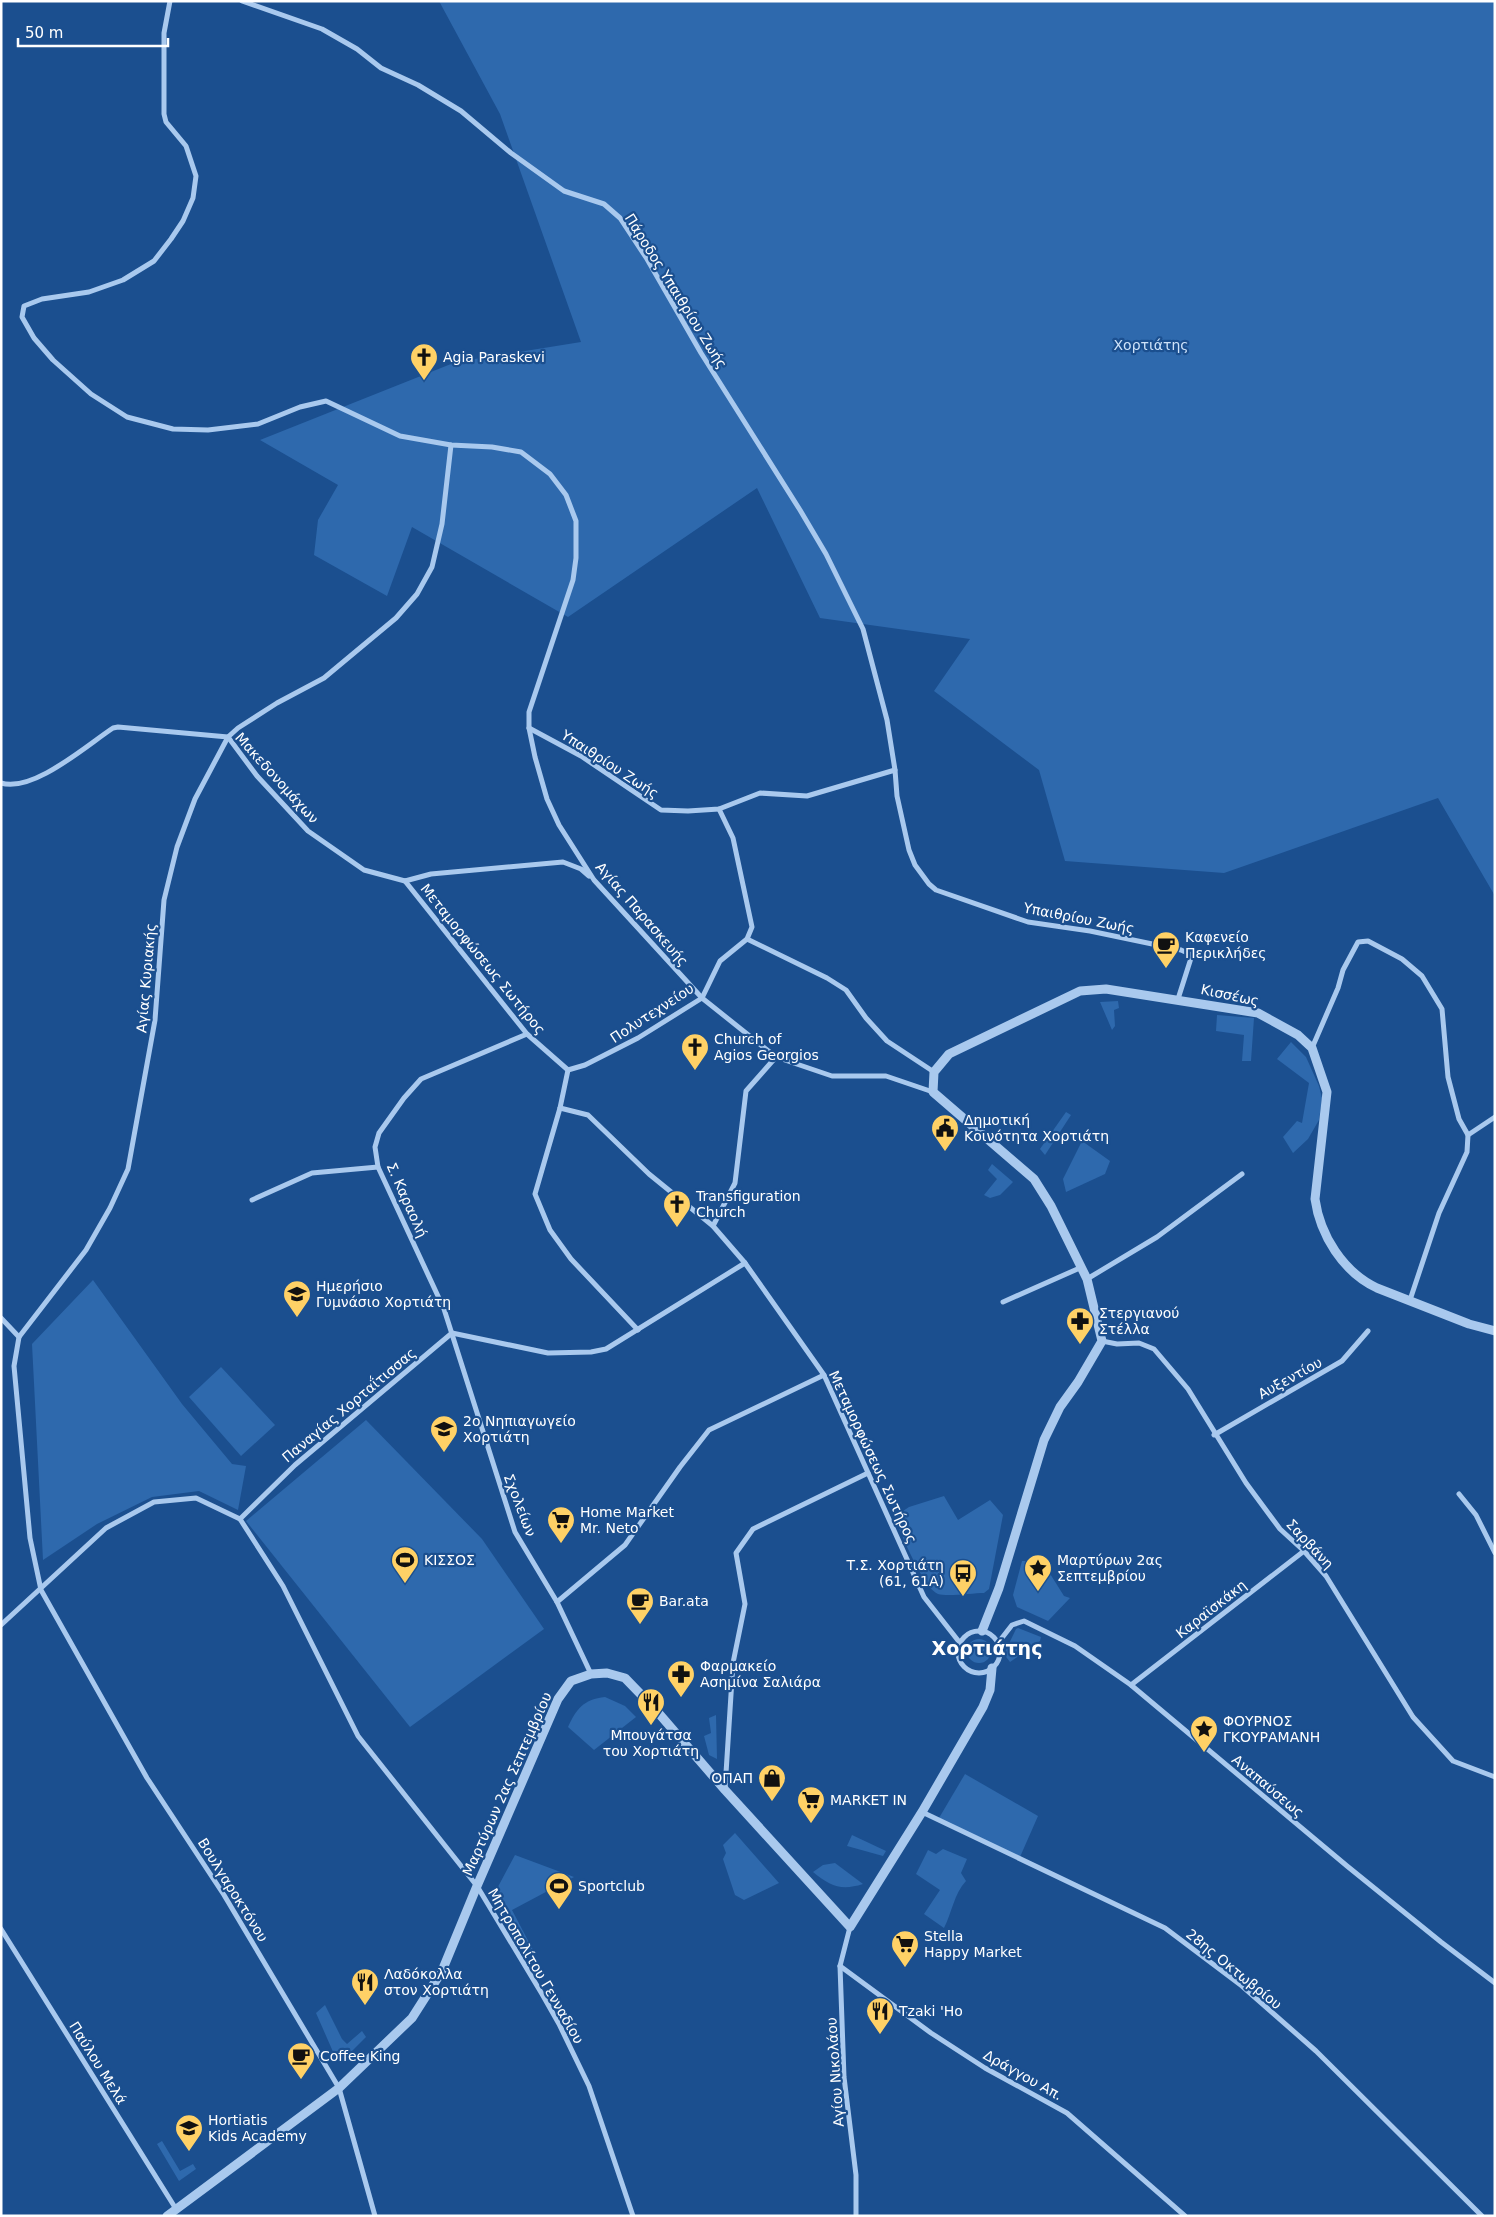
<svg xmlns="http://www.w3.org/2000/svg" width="1496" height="2217" font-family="'DejaVu Sans',sans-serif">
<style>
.green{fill:#2e69ad}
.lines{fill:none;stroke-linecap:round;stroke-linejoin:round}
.minor{stroke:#a9c9ee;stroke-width:5}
.tertiary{stroke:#a9c9ee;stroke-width:9}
.labels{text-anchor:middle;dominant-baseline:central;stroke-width:4.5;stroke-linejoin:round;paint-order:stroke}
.street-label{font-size:14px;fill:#fff;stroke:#1b4f8f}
.park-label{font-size:14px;fill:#cfe3fa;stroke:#1b4f8f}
.poi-label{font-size:14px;fill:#fff;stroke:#1b4f8f;text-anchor:start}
.district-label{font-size:19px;font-weight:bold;fill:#fff;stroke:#1b4f8f}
</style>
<rect width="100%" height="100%" fill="#1b4f8f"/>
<g class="green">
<path d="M439,1H1495V896L1438,798L1224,873L1065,861L1039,770L934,691L970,639L820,618L757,488L568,617L412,527L387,596L314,555L318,520L338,485L260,440L456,362L581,342L500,114Z"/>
<path d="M1118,1001L1119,1008L1114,1010L1115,1026L1112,1030L1100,1002Z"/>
<path d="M1217,1015L1254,1018L1251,1061H1242L1244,1035L1216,1031Z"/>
<path d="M1291,1042L1306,1057L1319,1086L1322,1098L1319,1120L1308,1139L1293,1153L1283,1137L1297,1121L1302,1123L1309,1083L1277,1059Z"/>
<path d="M1066,1112L1071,1115L1045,1155L1040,1149Z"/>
<path d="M1082,1141L1110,1161L1105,1174L1066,1192L1063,1179Z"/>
<path d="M992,1164L1013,1182L1000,1195L990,1198L984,1195L997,1179L988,1170Z"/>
<path d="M93,1280L182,1404L232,1464L246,1466L238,1510L199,1491L152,1497L97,1524L43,1560L32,1344Z"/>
<path d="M221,1367L275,1425L241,1456L189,1397Z"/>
<path d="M366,1420L482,1539L544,1629L410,1727L246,1521Z"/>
<path d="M944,1496L958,1520L990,1500L1003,1515L989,1589L984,1593C973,1593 947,1597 938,1594C923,1588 901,1533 894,1517L909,1507Z"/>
<path d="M1022,1561H1042L1064,1596L1070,1598L1048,1621L1017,1607L1013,1595Z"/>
<path d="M1018,1628L1041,1637L1040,1641L1010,1662L1004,1654L1016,1629Z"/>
<circle cx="979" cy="1651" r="12"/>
<path d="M605,1697L625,1706L636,1717L594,1750L568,1727C576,1709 584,1699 605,1697Z"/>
<path d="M716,1715L717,1759L709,1755L704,1736L711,1733L709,1718Z"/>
<path d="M965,1774L1038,1816L1020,1857L939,1818Z"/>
<path d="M735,1833L779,1883L744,1900L735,1895L723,1859L726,1853L723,1845Z"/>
<path d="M852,1835L886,1851L883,1856L847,1846Z"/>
<path d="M943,1849L967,1859L961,1873L966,1881C954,1894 952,1912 944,1928L924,1914L940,1890L916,1874L928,1850L936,1854Z"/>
<path d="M515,1855L574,1877L512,1910L533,1950L524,1955L492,1898Z"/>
<path d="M835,1863L863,1884C841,1891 830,1886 813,1872L823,1865Z"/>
<path d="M325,2005L342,2039L347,2044L362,2031L366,2037L344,2059H338L334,2054L316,2013Z"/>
<path d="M162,2141L180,2171L193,2164L196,2169L179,2181L157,2144Z"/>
</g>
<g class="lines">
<g class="minor">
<path d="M170,1L164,33V114L166,122L186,146L196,176L193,198L183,221L171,239L154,261L123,280L89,292L42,299L24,306L22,317L34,338L53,360L91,394L127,417L173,429L208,430L258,424L300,407L326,401L400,436L451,445L492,447L521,452L550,474L566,495L576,521V558L573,580L529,712V728L535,757L547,799L559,825L594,880L702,998L776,1057L832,1076H886L933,1092"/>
<path d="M242,1L322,29L357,49L381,68L418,85L461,111L511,153L564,191L604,204L620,218L647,259L701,353L800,510L826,554L863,629L887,720L895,770"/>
<path d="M529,728L581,756L661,810L688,811L719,809L760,793L807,796L895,770L897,796L909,850L915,865L929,884L936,890L1028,922L1090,931L1181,950L1192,955L1178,999"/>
<path d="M1,783C33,793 87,745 113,728L118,727L228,737L257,776L308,831L364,870L405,881L431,874L563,862L581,869L589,876"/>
<path d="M405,881L527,1034L568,1070"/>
<path d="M747,939L827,978L846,990L866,1018L887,1041L934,1072"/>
<path d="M527,1034L421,1079L404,1098L379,1133L375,1147L378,1167L444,1309L515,1532L557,1602L591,1674"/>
<path d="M1312,1048L1338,988L1343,970L1358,942L1368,941L1402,959L1422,976L1442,1009L1448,1077L1459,1119L1468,1135L1467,1152L1439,1213L1410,1300"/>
<path d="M560,1108L588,1115L649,1174L713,1226L745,1263L824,1375L924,1597L960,1643"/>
<path d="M1468,1135L1495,1117"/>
<path d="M252,1200L312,1173L378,1167"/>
<path d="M713,1226L735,1183L746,1091L776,1057"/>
<path d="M1087,1279L1157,1237L1242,1174"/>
<path d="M1003,1302L1082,1267"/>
<path d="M1,1318L19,1337"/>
<path d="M638,1330L571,1259L550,1230L535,1194L560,1108L568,1070L585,1065L638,1038L702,998L720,961L747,939L752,927L733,838L719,809"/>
<path d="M1102,1341L1117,1344L1139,1343L1154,1349L1188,1389L1246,1483L1280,1529L1304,1551L1326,1576L1413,1717L1453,1761L1495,1777"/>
<path d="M1214,1435L1342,1361L1368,1331"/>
<path d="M1459,1494L1476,1515L1495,1553"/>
<path d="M240,1519L283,1586L358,1736L477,1886L542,1994L559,2024L589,2086L633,2216"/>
<path d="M557,1602L625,1545L680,1467L709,1430L824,1375"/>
<path d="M1,1625L106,1528L154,1502L196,1498L240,1519L295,1465L452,1333L548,1353L591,1352L606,1349L745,1263"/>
<circle cx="979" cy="1652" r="21"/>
<path d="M998,1643L1012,1625L1024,1621L1075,1646L1131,1685L1347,1866L1441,1942L1495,1983"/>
<path d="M1131,1685L1304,1551"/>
<path d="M725,1789L733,1663L745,1604L736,1553L753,1529L868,1473"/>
<path d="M922,1812L1165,1928L1242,1986L1316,2051L1482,2216"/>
<path d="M850,1927L840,1966L844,2077L856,2175V2216"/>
<path d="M1,1929L176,2209"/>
<path d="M840,1966L931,2033L985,2068L1067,2113L1185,2216"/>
<path d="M375,2216L339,2088L224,1895L147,1778L41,1590L30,1538L14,1366L19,1337L86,1250L110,1208L128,1169L155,1020L164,900L177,847L195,799L228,737L238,728L277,703L324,678L396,618L417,594L432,567L442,524L451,445"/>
</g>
<g class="tertiary">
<path d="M982,1631L999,1588L1044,1440L1060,1407L1078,1382L1102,1341L1087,1279L1051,1206L1034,1179L933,1092L934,1072L949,1054L1080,991L1106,989L1258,1013L1298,1035L1312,1048L1327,1092L1315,1199C1320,1235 1343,1272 1377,1288L1469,1324L1495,1331"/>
<path d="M167,2216L339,2088L412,2018L442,1971L477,1886L558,1699L571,1681L591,1674L607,1673L625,1678L655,1709L725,1790L850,1927L922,1812L983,1707L990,1690L992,1668"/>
</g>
</g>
<defs>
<g id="church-pin" transform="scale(1.4375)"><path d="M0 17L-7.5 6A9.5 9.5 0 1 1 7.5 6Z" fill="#ffd166" stroke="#1b4f8f"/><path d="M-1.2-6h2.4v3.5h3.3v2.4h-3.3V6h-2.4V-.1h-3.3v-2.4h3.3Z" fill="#111"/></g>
<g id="cafe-pin" transform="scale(1.4375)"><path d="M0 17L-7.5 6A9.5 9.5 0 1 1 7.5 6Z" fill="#ffd166" stroke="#1b4f8f"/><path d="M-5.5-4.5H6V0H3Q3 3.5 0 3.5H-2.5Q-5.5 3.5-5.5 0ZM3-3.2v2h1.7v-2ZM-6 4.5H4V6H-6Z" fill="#111"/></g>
<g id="civic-pin" transform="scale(1.4375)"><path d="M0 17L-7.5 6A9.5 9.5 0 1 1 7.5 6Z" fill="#ffd166" stroke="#1b4f8f"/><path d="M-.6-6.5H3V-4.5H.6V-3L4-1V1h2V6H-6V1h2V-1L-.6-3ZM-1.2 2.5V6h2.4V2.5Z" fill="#111"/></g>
<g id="school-pin" transform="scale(1.4375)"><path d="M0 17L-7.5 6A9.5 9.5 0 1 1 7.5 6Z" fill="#ffd166" stroke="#1b4f8f"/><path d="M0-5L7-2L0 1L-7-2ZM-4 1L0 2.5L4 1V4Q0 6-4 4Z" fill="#111"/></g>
<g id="pharmacy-pin" transform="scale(1.4375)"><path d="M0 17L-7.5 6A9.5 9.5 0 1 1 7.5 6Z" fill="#ffd166" stroke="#1b4f8f"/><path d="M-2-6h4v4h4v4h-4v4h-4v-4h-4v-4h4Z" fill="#111"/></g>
<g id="supermarket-pin" transform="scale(1.4375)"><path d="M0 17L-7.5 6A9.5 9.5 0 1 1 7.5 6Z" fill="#ffd166" stroke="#1b4f8f"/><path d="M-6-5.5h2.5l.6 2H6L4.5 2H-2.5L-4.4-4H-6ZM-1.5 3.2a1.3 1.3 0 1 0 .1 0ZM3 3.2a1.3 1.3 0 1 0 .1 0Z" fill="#111"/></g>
<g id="stadium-pin" transform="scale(1.4375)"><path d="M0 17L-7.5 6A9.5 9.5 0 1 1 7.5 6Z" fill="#ffd166" stroke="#1b4f8f"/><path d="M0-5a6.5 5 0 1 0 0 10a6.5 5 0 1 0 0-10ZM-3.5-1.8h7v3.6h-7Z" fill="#111"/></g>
<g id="sight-pin" transform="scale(1.4375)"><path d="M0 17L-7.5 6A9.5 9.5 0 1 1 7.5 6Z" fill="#ffd166" stroke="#1b4f8f"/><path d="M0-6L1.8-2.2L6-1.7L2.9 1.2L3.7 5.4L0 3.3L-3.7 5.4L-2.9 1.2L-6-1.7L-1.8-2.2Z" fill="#111"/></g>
<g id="bus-pin" transform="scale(1.4375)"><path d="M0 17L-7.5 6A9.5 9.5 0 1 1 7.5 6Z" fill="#ffd166" stroke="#1b4f8f"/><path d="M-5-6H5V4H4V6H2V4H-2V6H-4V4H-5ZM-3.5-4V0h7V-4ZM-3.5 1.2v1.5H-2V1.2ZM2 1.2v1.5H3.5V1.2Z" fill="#111"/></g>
<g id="restaurant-pin" transform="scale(1.4375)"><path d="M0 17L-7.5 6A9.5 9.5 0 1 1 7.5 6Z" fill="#ffd166" stroke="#1b4f8f"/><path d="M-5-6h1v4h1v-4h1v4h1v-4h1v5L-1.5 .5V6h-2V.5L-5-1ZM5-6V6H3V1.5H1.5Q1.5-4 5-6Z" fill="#111"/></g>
<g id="shop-pin" transform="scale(1.4375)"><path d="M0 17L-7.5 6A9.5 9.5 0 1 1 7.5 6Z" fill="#ffd166" stroke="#1b4f8f"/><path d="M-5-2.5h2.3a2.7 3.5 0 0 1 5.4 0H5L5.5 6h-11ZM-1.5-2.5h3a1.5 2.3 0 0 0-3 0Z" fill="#111"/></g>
</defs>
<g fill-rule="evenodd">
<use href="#church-pin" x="424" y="357"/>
<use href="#cafe-pin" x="1166" y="945"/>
<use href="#church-pin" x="695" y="1047"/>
<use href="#civic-pin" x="945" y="1128"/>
<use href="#church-pin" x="677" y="1204"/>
<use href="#school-pin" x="297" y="1294"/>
<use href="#pharmacy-pin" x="1080" y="1321"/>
<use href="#school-pin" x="444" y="1429"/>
<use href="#supermarket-pin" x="561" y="1520"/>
<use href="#stadium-pin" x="405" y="1560"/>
<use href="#sight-pin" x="1038" y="1568"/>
<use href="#bus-pin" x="963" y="1573"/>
<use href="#cafe-pin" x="640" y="1601"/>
<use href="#pharmacy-pin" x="681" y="1674"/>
<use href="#restaurant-pin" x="651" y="1702"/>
<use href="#sight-pin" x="1204" y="1729"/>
<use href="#shop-pin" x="772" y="1778"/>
<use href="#supermarket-pin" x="811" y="1800"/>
<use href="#stadium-pin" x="559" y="1886"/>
<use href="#supermarket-pin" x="905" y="1944"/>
<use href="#restaurant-pin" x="365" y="1982"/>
<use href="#restaurant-pin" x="880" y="2011"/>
<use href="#cafe-pin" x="301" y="2056"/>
<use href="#school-pin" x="189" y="2128"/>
</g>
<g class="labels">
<g class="street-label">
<text transform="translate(676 291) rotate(58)">Πάροδος Υπαιθρίου Ζωής</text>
<text transform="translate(610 764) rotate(33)">Υπαιθρίου Ζωής</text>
<text transform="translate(277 778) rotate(48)">Μακεδονομάχων</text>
<text transform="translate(642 914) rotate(49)">Αγίας Παρασκευής</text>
<text transform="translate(1079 918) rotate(11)">Υπαιθρίου Ζωής</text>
<text transform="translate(483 959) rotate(51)">Μεταμορφώσεως Σωτήρος</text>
<text transform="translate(146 978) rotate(-85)">Αγίας Κυριακής</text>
<text transform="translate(1230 995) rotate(12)">Κισσέως</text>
<text transform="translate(652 1013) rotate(-33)">Πολυτεχνείου</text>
<text transform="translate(407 1200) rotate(66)">Σ. Καραολή</text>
<text transform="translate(1290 1378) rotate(-29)">Αυξεντίου</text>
<text transform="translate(349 1405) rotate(-40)">Παναγίας Χορταΐτισσας</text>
<text transform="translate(873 1457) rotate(65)">Μεταμορφώσεως Σωτήρος</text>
<text transform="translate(520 1505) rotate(69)">Σχολείων</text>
<text transform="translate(1310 1544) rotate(47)">Σαρβάνη</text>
<text transform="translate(1211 1609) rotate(-38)">Καραϊσκάκη</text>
<text transform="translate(507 1784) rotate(-66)">Μαρτύρων 2ας Σεπτεμβρίου</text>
<text transform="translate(1268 1786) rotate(40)">Αναπαύσεως</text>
<text transform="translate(233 1890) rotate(58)">Βουλγαροκτόνου</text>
<text transform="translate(536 1966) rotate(60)">Μητροπολίτου Γενναδίου</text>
<text transform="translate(1234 1969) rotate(39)">28ης Οκτωβρίου</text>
<text transform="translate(98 2063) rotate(58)">Παύλου Μελά</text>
<text transform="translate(835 2072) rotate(-94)">Αγίου Νικολάου</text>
<text transform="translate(1023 2075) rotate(29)">Δράγγου Απ.</text>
</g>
<g class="park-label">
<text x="1151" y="345">Χορτιάτης</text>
</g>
<g class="poi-label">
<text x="443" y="357">Agia Paraskevi</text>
<text x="1185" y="937">Καφενείο<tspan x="1185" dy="16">Περικλήδες</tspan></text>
<text x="714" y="1039">Church of<tspan x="714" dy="16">Agios Georgios</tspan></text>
<text x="964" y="1120">Δημοτική<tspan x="964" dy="16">Κοινότητα Χορτιάτη</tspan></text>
<text x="696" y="1196">Transfiguration<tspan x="696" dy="16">Church</tspan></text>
<text x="316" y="1286">Ημερήσιο<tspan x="316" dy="16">Γυμνάσιο Χορτιάτη</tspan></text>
<text x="1099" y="1313">Στεργιανού<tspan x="1099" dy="16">Στέλλα</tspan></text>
<text x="463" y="1421">2ο Νηπιαγωγείο<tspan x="463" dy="16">Χορτιάτη</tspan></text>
<text x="580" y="1512">Home Market<tspan x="580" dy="16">Mr. Neto</tspan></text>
<text x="424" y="1560">ΚΙΣΣΟΣ</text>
<text x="1057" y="1560">Μαρτύρων 2ας<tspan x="1057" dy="16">Σεπτεμβρίου</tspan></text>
<text x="944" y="1565" text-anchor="end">Τ.Σ. Χορτιάτη<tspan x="944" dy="16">(61, 61Α)</tspan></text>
<text x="659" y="1601">Bar.ata</text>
<text x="700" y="1666">Φαρμακείο<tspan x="700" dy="16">Ασημίνα Σαλιάρα</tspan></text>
<text x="1223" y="1721">ΦΟΥΡΝΟΣ<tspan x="1223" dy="16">ΓΚΟΥΡΑΜΑΝΗ</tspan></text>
<text x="651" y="1735" text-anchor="middle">Μπουγάτσα<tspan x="651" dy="16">του Χορτιάτη</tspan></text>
<text x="753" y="1778" text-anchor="end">ΟΠΑΠ</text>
<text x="830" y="1800">MARKET IN</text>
<text x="578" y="1886">Sportclub</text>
<text x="924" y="1936">Stella<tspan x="924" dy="16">Happy Market</tspan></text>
<text x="384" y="1974">Λαδόκολλα<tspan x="384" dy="16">στον Χορτιάτη</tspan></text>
<text x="899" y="2011">Tzaki 'Ho</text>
<text x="320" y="2056">Coffee King</text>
<text x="208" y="2120">Hortiatis<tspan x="208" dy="16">Kids Academy</tspan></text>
</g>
<g class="district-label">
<text x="987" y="1648">Χορτιάτης</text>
</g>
</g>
<rect width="1496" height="2217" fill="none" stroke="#ffffff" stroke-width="5"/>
<path d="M18 38v8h150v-8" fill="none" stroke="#ffffff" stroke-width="2.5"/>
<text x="25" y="38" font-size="15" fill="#ffffff" stroke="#1b4f8f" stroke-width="4" paint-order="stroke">50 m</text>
</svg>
